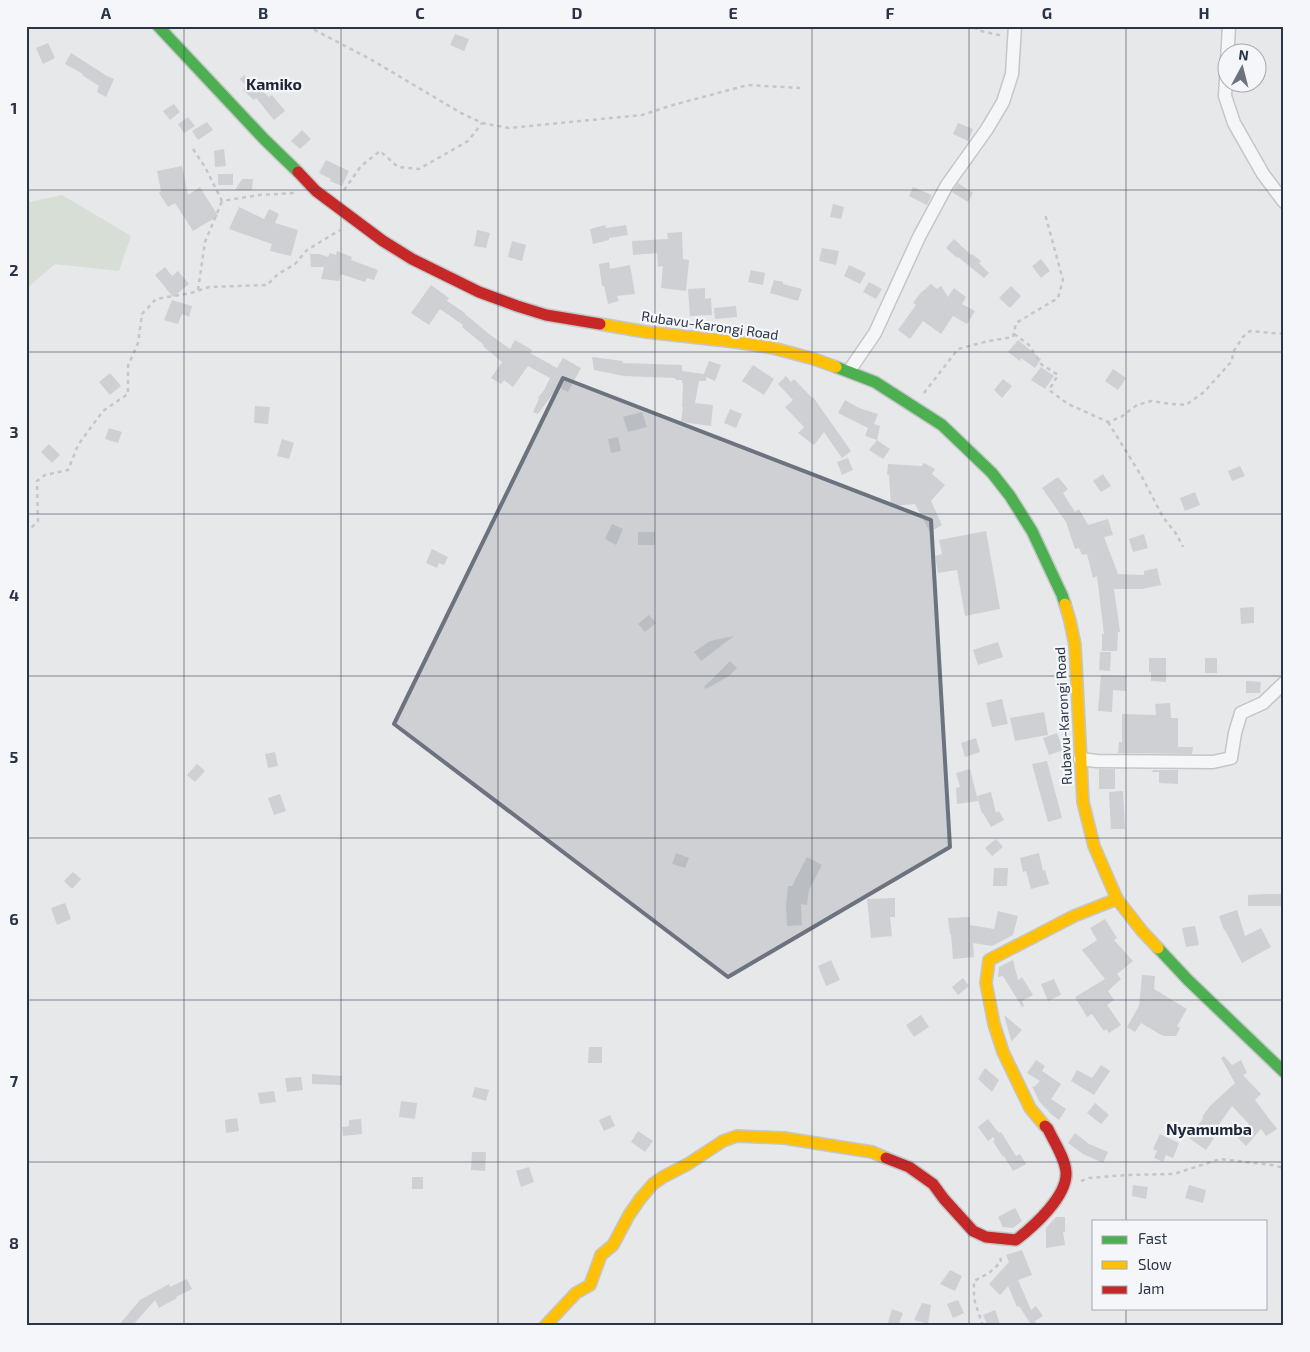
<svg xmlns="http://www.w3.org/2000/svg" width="1310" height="1352" font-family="'Exo 2',sans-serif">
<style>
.green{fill:#d6ded6}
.building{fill:#ced0d3}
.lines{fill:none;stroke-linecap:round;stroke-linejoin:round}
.street-casing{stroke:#c4c6c8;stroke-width:15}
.fast-casing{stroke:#c4c6c8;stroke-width:14}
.slow-casing{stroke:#c4c6c8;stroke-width:14}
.jam-casing{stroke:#c4c6c8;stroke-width:14}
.path{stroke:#c5c6ca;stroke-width:2.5;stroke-dasharray:4 4;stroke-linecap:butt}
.street{stroke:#f5f6f7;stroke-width:12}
.fast{stroke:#4caf50;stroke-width:11}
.slow{stroke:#ffc107;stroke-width:11}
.jam{stroke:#c62828;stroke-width:11}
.marked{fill:#6c737f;fill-opacity:0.2;stroke:#6c737f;stroke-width:4;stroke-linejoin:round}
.grid{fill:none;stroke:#2b3445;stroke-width:1;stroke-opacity:0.55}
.labels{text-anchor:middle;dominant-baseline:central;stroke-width:4.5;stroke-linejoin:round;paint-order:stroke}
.street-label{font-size:14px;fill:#2b3445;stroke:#f4f6f9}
.quarter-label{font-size:16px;font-weight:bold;fill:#1d2536;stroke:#f4f6f9}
.neatline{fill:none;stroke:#2b3445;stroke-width:2}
.grid-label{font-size:16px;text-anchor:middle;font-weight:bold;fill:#2b3445}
</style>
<rect width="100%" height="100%" fill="#e6e8ea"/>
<path class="green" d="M62,195L131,236L119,271L55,264L26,289V203Z"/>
<g class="building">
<path d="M455,34L469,39L464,51L450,45Z"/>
<path d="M48,43L55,58L43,64L36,48Z"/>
<path d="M71,53L107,76L114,79L106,97L97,92L99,86L82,75L83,74L65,64Z"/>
<path d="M244,75L269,97L272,95L285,111L274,120L256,98L254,100L243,90L246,86L240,79Z"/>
<path d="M174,104L180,112L170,120L163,111Z"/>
<path d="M188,117L195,126L184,133L178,124Z"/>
<path d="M207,122L213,130L198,140L192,131Z"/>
<path d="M958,123L973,129L968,141L953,134Z"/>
<path d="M302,130L311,139L300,149L291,141Z"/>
<path d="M224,149L226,166L215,167L214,151Z"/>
<path d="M326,160L349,171L342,186L330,181L331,179L319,173Z"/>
<path d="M182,166L188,195L200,187L218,216L193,231L175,203L168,207L159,193L161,191L157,171Z"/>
<rect x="218" y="174" width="15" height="11"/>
<path d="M242,179H253L252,190H235Z"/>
<path d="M958,183L973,193L968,202L952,192Z"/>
<path d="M913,187L932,195L927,205L909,196Z"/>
<path d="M833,204L844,207L841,219L830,217Z"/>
<path d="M239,207L264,219L269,209L279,214L275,223L298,230L291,256L270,251L272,244L229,229Z"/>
<path d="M605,225L606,228L626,225L628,235L609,238V240L593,244L590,229Z"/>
<path d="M477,230L490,233L486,248L474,246Z"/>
<path d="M682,232L683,259L689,260L686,291L661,288L663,266L658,267L657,253L633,255L632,241L668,239L667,233Z"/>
<path d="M954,239L971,255L972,254L981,261L979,263L989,273L984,278L958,257L957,258L946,248Z"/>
<path d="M512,241L526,245L522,261L508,257Z"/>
<path d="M822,248L839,251L836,265L819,261Z"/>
<path d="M337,251L352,257L351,260L378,270L374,280L367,278L365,282L341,274L339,281L321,279L324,267H311L310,254H319L328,257L330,253L336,255Z"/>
<path d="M1041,259L1050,271L1041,278L1032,266Z"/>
<path d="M609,262L610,269L630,265L635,294L617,296L619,301L608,304L604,286H602L599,264Z"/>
<path d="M849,265L866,273L860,284L844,276Z"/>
<path d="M165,267L172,276L178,271L189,284L173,297L155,275Z"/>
<path d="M751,270L765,273L763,285L748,282Z"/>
<path d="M774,280L783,282V284L802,289L798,301L770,293Z"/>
<path d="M869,282L882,289L876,299L863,292Z"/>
<path d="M931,284L937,289L941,286L948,297L954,288L966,297L962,304L975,311L967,324L953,316L941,334L923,321L910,339L898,330L916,305L913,303L922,291H923Z"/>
<path d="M431,285L449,298L447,301L465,313V314L489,334L510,349L515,340L532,350L530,353L557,368L563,358L581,368L568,392L558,387L538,414L533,412L539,399L538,398L544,390L550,378L528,366L513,387L504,380L501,384L491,378L502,362L483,346L484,345L462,327L463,325L440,309L429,325L411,313Z"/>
<path d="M1011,286L1021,296L1010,308L999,298Z"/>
<path d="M705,288V299L711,298L712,315L690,316L688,289Z"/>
<path d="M172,300L192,306L189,317L182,314L178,324L164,320Z"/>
<path d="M736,306L737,317L715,319L714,308Z"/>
<path d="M1018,340L1041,359L1035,368L1021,358L1020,361L1008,352Z"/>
<path d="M592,357L623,361L622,363L682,365V371L704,374L709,361L721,365L715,381L706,377V381H699L695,403L713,405L711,426L681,422L683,407H682L683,383H682V380H676L675,378L624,376L594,370Z"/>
<path d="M753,365L774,379L764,395L742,381Z"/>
<path d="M1041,367L1054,376L1045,389L1031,380Z"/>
<path d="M1113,369L1126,378L1118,390L1105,381Z"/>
<path d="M110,373L121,386L110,395L99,382Z"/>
<path d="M786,376L791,382L794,379L812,398L813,397L851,451L842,458L824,432L814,445L798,433L804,427L785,407L793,400L778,384Z"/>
<path d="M1003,379L1012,386L1002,398L994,390Z"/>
<path d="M845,400L859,408L878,414L874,424L880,426L877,440L865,436L868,428L838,413Z"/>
<path d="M255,406L270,407L268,424L254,423Z"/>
<path d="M730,409L742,414L736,428L724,423Z"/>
<path d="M642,412L647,427L628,432L623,417Z"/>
<path d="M109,428L122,432L118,443L105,439Z"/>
<path d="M618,437L621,451L611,453L608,439Z"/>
<path d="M282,439L294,443L289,459L277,456Z"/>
<path d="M877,440L890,449L883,459L869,450Z"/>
<path d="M49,444L60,455L52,463L41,452Z"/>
<path d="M848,458L853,470L842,475L837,462Z"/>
<path d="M924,463L935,469L932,474L945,485L931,501L942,525L930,532L915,504L891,506L889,475H887L888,464L922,466Z"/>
<path d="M1240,466L1245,476L1232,481L1228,471Z"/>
<path d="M1103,474L1111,486L1101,492L1093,481Z"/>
<path d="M1058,477L1068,489L1063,493L1075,512L1079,509L1088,525L1108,519L1113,535L1104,537L1118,574L1144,575V571L1157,568L1161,585L1142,589H1114L1120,632H1118L1117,651H1102V634H1104L1097,576L1093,578L1087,554L1082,555L1079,548L1075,549L1066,522L1042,488Z"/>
<path d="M1195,492L1200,505L1185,511L1180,498Z"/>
<path d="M612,524L623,529L616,545L605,539Z"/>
<path d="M986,531L1000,609L965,616L957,570L938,573L935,556L942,554L939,540Z"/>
<rect x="638" y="532" width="17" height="13"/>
<path d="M1144,534L1148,548L1133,552L1129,539Z"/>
<path d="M432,549L448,557L444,565L439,563L437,568L426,563Z"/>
<path d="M1254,607V623L1241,624L1240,608Z"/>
<path d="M649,615L656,623L645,632L638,624Z"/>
<path d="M734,636L701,661L694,652L710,641Z"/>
<path d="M998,642L1003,657L978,665L973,650Z"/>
<path d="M1100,652H1111L1110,671L1099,670Z"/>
<path d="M1149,658H1166V682L1151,681V672H1149Z"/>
<rect x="1205" y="658" width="12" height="15"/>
<path d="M730,661L737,668L729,676L706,689L704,687Z"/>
<path d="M1101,675L1126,676V691L1113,690L1112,712L1098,711Z"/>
<path d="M1246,681L1261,682L1260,693H1246Z"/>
<path d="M1002,699L1008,724L992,727L986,703Z"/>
<path d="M1170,703L1171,718H1178V747H1193L1192,754L1118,753L1119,742H1122V714L1156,715L1155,704Z"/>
<path d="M1044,712L1048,735L1015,741L1010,718Z"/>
<path d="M1057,733L1063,750L1049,755L1043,738Z"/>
<path d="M976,738L980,752L965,757L961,743Z"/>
<path d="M275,752L278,766L268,768L265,754Z"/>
<path d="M1047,761L1062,818L1048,822L1032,764Z"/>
<path d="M197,764L205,771L195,782L187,775Z"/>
<path d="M970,769L978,801L957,804L956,788L960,787L956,773Z"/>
<rect x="1099" y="769" width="16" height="20"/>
<path d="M1153,770H1178V784L1159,783V772H1152Z"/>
<path d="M1123,791L1125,829H1111L1109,792Z"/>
<path d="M991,792L996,813L999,811L1004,820L991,827L983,813L982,814L977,796Z"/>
<path d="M280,794L286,811L274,815L268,798Z"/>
<path d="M996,839L1003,847L992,856L985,848Z"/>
<path d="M676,853L689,858L685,868L672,864Z"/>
<path d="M1039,853L1043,871L1045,870L1049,884L1031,889L1026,871L1023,872L1020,858Z"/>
<path d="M807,857L822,865L809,890L807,905L801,904L802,925L787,926L786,905L788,886H792Z"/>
<path d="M994,868H1008L1007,886H993Z"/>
<path d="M73,872L81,879L72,889L64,881Z"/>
<path d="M1267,894H1284V906H1248V895Z"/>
<path d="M895,898V917H890L892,936L871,938L867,899Z"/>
<path d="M65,903L71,919L57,925L51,908Z"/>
<path d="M1237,910L1245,936L1261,928L1271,947L1242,963L1225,930H1224L1219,916Z"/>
<path d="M998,911L1018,916L1013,935L992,946L973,943L974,957L953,959L951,934H950L948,918L970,917V925L994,929Z"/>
<path d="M1105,919L1117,938L1114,940L1133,961L1117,974L1121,979L1108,991L1114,1000L1107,1005L1121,1025L1109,1033L1106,1029L1104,1031L1092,1014L1087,1017L1075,997L1105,979L1082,950L1097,940L1090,928Z"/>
<path d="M1195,926L1199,945L1186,947L1182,928Z"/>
<path d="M831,960L840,980L826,986L818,966Z"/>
<path d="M1013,960L1018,980L1022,977L1033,995L1022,1001L1024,1006L1022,1007L1003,976L998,977L999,967Z"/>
<path d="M1142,975L1155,976L1154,989L1187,1009L1177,1026L1180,1028L1176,1036H1163L1141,1023L1135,1032L1127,1027L1139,1006Z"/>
<path d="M963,978L969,986L958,995L952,987Z"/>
<path d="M1054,979L1061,995L1048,1001L1041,984Z"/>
<path d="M921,1015L929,1027L914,1037L906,1025Z"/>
<path d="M1004,1015L1022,1030L1012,1041L1011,1040Z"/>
<path d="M589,1047H602V1063H588Z"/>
<path d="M1224,1056L1232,1065L1241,1060L1247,1073L1243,1075L1261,1094L1255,1100L1277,1129L1266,1136L1261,1129L1246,1146L1237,1137L1249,1124L1232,1106L1211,1136L1214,1138L1206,1150L1189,1138L1203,1118L1202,1117L1210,1106L1235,1083L1221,1058Z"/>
<path d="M1036,1060L1045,1066L1042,1071L1061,1084L1051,1099L1066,1109L1059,1120L1051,1114L1039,1101L1032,1086L1034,1087L1040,1081L1027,1073Z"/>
<path d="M1101,1065L1110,1071L1094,1095L1071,1081L1077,1070L1092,1078Z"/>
<path d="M985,1068L999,1080L992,1092L978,1079Z"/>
<path d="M312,1074L342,1076L341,1085L312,1084Z"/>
<path d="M301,1077L303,1090L287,1092L285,1078Z"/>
<path d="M475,1087L489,1090L486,1101L472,1097Z"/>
<path d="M274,1091L276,1102L260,1104L258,1093Z"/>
<path d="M401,1101L417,1103L415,1119L399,1117Z"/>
<path d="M1095,1103L1109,1115L1101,1124L1087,1113Z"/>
<path d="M610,1115L615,1126L604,1131L599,1120Z"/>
<path d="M237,1118L239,1131L226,1133L225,1120Z"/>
<path d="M361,1119L362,1134L343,1136L342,1127L349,1126V1120Z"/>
<path d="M988,1119L999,1133L1001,1132L1016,1156L1020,1154L1026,1164L1013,1171L1004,1156L1003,1157L993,1141L995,1140L993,1137L988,1141L978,1127Z"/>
<path d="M638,1131L653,1141L645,1152L631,1142Z"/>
<path d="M1075,1133L1089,1144L1108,1152L1103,1163L1083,1154L1068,1143Z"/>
<path d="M1160,1134L1179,1143L1173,1158L1166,1155L1163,1162L1154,1158L1157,1151L1153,1149Z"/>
<path d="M472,1152H486L485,1171L471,1170Z"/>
<path d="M529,1167L534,1182L521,1187L516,1171Z"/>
<rect x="412" y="1177" width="11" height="12"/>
<path d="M1133,1185L1148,1187L1146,1199L1132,1196Z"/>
<path d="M1189,1185L1206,1190L1203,1203L1185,1198Z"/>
<path d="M1015,1208L1022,1221L1013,1228L1003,1227L998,1217Z"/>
<path d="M1056,1217H1065V1232H1063L1065,1245L1046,1248V1228Z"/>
<path d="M1022,1250L1032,1275L1018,1280L1031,1310L1036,1306L1043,1316L1035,1321L1037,1324L1034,1326H1032L1019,1306L1017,1307L1008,1286L1000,1295L989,1284L1009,1262L1006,1255Z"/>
<path d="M950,1270L962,1276L955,1291L940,1284Z"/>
<path d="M187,1279L192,1289L176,1297L177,1298L159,1308L155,1300L132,1326H118L140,1300L169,1284L170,1287Z"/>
<path d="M958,1300L964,1313L953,1318L947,1304Z"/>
<path d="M922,1303L931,1305L928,1324L914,1320Z"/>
<path d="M892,1309L903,1313L898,1326H887Z"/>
<path d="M995,1310L1001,1326H988L983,1315Z"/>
</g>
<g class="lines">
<g class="street-casing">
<g id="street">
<path d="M1229,26L1225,96L1234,123L1263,174L1284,202"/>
<path d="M849,371L875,333L919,237L947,185L987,129L1003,102L1012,74L1015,26"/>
<path d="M1080,759L1097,761L1213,762L1231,758L1235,733L1241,713L1263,703L1284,683"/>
</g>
</g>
<g class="fast-casing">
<g id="fast">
<path d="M158,26L264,139L298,172"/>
<path d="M836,367L875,382L942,425L992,473L1010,496L1032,531L1062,595L1065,604"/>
<path d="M1158,948L1188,980L1284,1072"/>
</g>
</g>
<g class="slow-casing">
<g id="slow">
<path d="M600,324L646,332L736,342L773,348L814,359L836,367"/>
<path d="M1065,604L1070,621L1075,645L1083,802L1094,846L1117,899L1142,931L1158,948"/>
<path d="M1045,1126L1030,1108L1003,1052L994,1024L986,983L989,960L1074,916L1117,899"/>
<path d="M545,1326L576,1293L590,1285L601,1255L613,1245L629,1215L640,1199L653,1184L663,1177L688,1164L723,1141L737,1136L784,1138L872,1152L886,1158"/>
</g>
</g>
<g class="jam-casing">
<g id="jam">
<path d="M298,172L316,191L383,241L412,259L479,292L517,306L546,315L600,324"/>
<path d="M886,1158L909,1167L933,1184L944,1199L973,1231L986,1237L1016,1240C1033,1227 1068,1196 1066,1172C1065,1158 1054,1142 1048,1129L1045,1126"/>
</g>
</g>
<g class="path">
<path d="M307,26L370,59L461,113L482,123L509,128L642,115L673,105L748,85L800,88"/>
<path d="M975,26L977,30L1003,36"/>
<path d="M193,149L205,167L222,201L259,195L294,193"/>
<path d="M344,190L361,166L380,151L398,167L419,169L468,141L482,123"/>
<path d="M198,290L205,242L222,201"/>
<path d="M1014,334L1029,345L1041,364L1058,375L1049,390L1068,404L1108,422L1121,417L1137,405L1151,401L1171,404L1186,405L1204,392L1232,361L1233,352L1243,337L1250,331L1284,334"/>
<path d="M924,393L958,349L988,341L1013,337L1016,323L1058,298L1063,280L1045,214"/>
<path d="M1108,422L1142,477L1163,517L1177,535L1183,547"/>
<path d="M26,533L38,521L37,481L45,475L68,470L78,445L103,411L128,394V366L138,343L142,314L156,299L191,293L209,287L267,285L278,274L295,264L307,250L340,230"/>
<path d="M1081,1181L1089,1178L1126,1175L1174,1174L1220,1159L1272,1165L1284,1168"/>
<path d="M983,1326L974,1299V1281L989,1273L1001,1262L1000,1255"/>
</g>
<use href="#street" class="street"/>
<use href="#fast" class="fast"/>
<use href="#slow" class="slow"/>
<use href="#jam" class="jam"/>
</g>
<path class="marked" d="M563,378L931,520L950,847L728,977L394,724Z"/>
<path class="grid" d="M184,26V1326M341,26V1326M498,26V1326M655,26V1326M812,26V1326M969,26V1326M1126,26V1221M26,190H1284M26,352H1284M26,514H1284M26,676H1284M26,838H1284M26,1000H1284M26,1162H1284M1126,1308V1326"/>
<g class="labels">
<g class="street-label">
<text transform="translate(710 325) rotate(8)">Rubavu-Karongi Road</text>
<text transform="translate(1063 716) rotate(-93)">Rubavu-Karongi Road</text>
</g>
<g class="quarter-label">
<text x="274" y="83">Kamiko</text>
<text x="1209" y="1128">Nyamumba</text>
</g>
</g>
<rect width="1310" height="1352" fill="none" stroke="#f4f6f9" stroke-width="55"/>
<rect x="1092" y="1220" width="175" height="90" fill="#f4f6f9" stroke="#a4a8b1"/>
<rect x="1102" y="1236" width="25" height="8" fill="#4caf50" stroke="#a4a8b1"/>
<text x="1138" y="1244" font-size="15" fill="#2b3445">Fast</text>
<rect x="1102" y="1261" width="25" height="8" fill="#ffc107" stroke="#a4a8b1"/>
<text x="1138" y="1270" font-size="15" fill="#2b3445">Slow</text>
<rect x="1102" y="1286" width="25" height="8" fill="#c62828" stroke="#a4a8b1"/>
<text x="1138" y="1294" font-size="15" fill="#2b3445">Jam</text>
<g transform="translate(1242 68) rotate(7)"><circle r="24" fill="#f4f6f9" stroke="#a4a8b1"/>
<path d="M0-4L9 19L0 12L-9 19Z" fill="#6c737f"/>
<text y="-8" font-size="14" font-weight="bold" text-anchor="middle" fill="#2b3445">N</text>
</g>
<rect x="28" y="28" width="1254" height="1296" class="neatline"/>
<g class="grid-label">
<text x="106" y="19">A</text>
<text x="263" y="19">B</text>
<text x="420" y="19">C</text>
<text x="577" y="19">D</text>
<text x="733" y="19">E</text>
<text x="890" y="19">F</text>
<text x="1047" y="19">G</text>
<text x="1204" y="19">H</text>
<text x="14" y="114">1</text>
<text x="14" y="276">2</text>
<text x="14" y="438">3</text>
<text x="14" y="601">4</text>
<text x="14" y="763">5</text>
<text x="14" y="925">6</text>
<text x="14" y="1087">7</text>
<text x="14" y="1249">8</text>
</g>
</svg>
